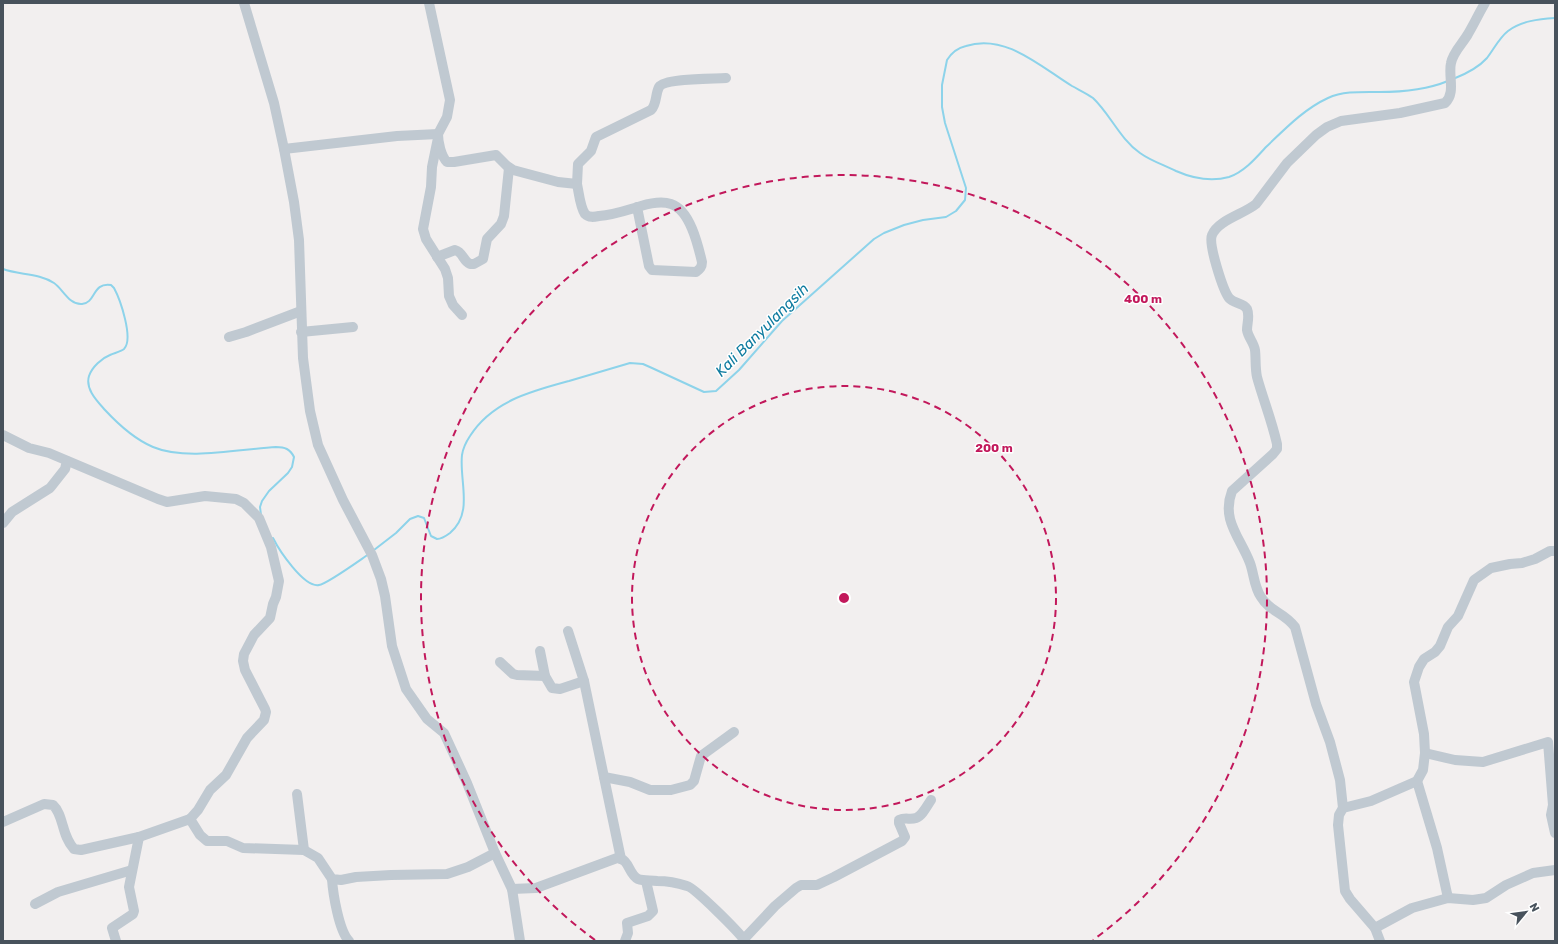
<svg xmlns="http://www.w3.org/2000/svg" width="1558" height="944" font-family="Rubik,sans-serif">
<style>
.lines{fill:none;stroke-linecap:round;stroke-linejoin:round}
.stream{stroke:#8dd3ea;stroke-width:2}
.minor{stroke:#c0c9d1;stroke-width:10}
.ring{fill:none;stroke:#c2185b;stroke-width:2;stroke-dasharray:7 5}
.labels{text-anchor:middle;dominant-baseline:central;stroke-width:3;stroke-linejoin:round;paint-order:stroke}
.water-label{font-size:15px;font-style:italic;fill:#107ca0;stroke:#fff}
.centre{fill:#c2185b;stroke:#fff;stroke-width:2}
.ring-label{font-size:12px;text-anchor:middle;font-weight:bold;fill:#c2185b;stroke:#fff;stroke-width:3;stroke-linejoin:round;paint-order:stroke}
</style>
<rect width="100%" height="100%" fill="#f2efef"/>
<g class="lines">
<g class="stream">
<path d="M1453,79C1466,74 1478,68 1487,58C1494,49 1499,38 1508,31C1521,21 1539,19 1555,18"/>
<path d="M3,269C19,275 39,273 54,283C63,289 69,305 82,304C96,303 92,282 111,285L114,288C120,299 134,339 124,349C120,352 114,353 110,355C102,358 92,367 89,376C85,389 97,401 105,410C118,424 134,439 153,447C186,461 240,449 276,447C285,447 290,449 294,457L292,467L288,473L269,491L262,501L260,507L261,515"/>
<path d="M273,538C279,550 304,588 319,585C327,584 360,560 369,554"/>
<path d="M374,550L396,533L410,519L418,516L424,518L431,536L437,539C442,539 446,536 450,533C474,513 459,481 462,455C463,448 466,442 470,436C492,401 532,391 569,381C589,375 609,369 630,363L643,364L652,368L704,392L716,391L739,370L782,321L874,239L884,233L904,225L923,220L946,217L956,211L965,200L966,188L945,123L942,107V85L947,60C952,52 957,48 966,46C1005,33 1041,67 1072,86C1079,90 1086,93 1093,98C1110,114 1120,139 1140,153C1151,161 1164,165 1176,171C1192,178 1211,182 1229,177C1244,172 1256,158 1266,147C1285,129 1304,109 1328,98C1343,91 1362,92 1379,92C1402,92 1426,90 1448,81"/>
</g>
<g class="minor">
<path d="M244,3L274,103L284,149L294,202L299,240L303,358L310,411L318,445L343,500L372,555L381,579L385,596L392,646L406,689L427,719L444,733L467,783L495,853L512,889L520,941"/>
<path d="M429,3L450,100L447,117L438,134"/>
<path d="M438,138L432,167L431,187L423,229L426,239L445,269L448,278L449,296L453,305L462,315"/>
<path d="M284,149L397,136L438,134C438,142 441,156 447,162H454L496,155L507,166L513,170L558,182L577,184L578,164L591,151L596,137L651,110C657,104 655,95 659,87C665,78 714,79 726,78"/>
<path d="M577,184C579,193 580,207 585,214C589,218 594,217 599,216C614,215 627,210 641,206C651,203 662,201 671,204C690,210 698,245 702,262C702,267 700,269 696,272L652,270L649,266L637,207"/>
<path d="M437,257L455,250C463,252 463,261 470,264H474L483,259L487,239L501,224L504,216L509,168"/>
<path d="M301,332L353,327"/>
<path d="M229,337L246,332L301,311"/>
<path d="M3,435L29,448L49,453L158,499L167,502L205,496L236,499L244,503L259,518L271,547L279,581L276,597L273,604L270,618L254,635L244,654L243,661L245,670L265,709L266,712L264,720L247,738L226,775L210,790L198,810L190,819"/>
<path d="M3,523L12,512L50,488L65,469L67,461"/>
<path d="M568,631L584,681L621,859"/>
<path d="M540,651L545,676L552,688L560,689L584,681"/>
<path d="M500,662L513,674L517,675L545,676"/>
<path d="M1425,753L1455,760L1483,762L1548,742L1553,805L1551,815L1555,833"/>
<path d="M604,777L630,782L650,790H671L690,785L694,781L701,756L734,732"/>
<path d="M1417,781L1437,848L1448,898"/>
<path d="M297,794L304,850"/>
<path d="M1343,808L1340,780L1330,742L1316,704L1295,627C1284,612 1270,612 1261,597C1254,587 1254,574 1250,563C1240,537 1221,520 1232,491L1273,454L1277,449V444C1272,421 1263,399 1257,377C1255,368 1256,358 1255,350C1254,343 1248,337 1247,330C1247,323 1250,316 1247,309C1243,302 1234,304 1229,298C1223,290 1208,244 1212,235C1218,220 1244,214 1256,204L1287,163L1316,135L1327,127L1341,121L1400,113L1445,103C1456,93 1448,76 1451,63C1453,52 1463,43 1468,34C1474,24 1479,13 1485,3"/>
<path d="M3,822L44,804L53,805C64,815 61,835 74,849L81,850L139,837L190,819L200,835L207,841H227L243,848L304,850L318,858L332,879L341,880L356,877L391,875L447,874L468,867L495,853"/>
<path d="M332,879C333,894 339,931 349,941"/>
<path d="M512,889L536,888L617,858C630,859 628,874 638,879C644,881 651,880 657,881C666,881 678,883 687,886C695,888 739,932 745,941"/>
<path d="M35,904L58,892L132,870"/>
<path d="M1375,928L1412,908L1448,898L1473,900L1486,898L1506,885L1533,873L1555,870"/>
<path d="M744,939L775,906L796,888L801,885H817L834,877L902,841L905,837L899,823V820C905,817 910,820 916,818C922,816 927,806 931,800"/>
<path d="M116,941L112,928L133,914L134,911L129,887L139,837"/>
<path d="M625,941L628,933L627,923L648,916L653,911L646,881"/>
<path d="M1380,941L1375,928L1350,899L1345,891L1338,825L1339,815L1343,808L1371,801L1417,781L1423,770L1425,753L1424,734L1414,682L1419,667L1424,659L1435,652L1440,646L1448,627L1458,616L1474,580L1491,568L1510,564L1522,563L1535,559L1550,551H1555"/>
</g>
</g>
<g class="ring">
<circle cx="844" cy="598" r="212"/>
<path d="M595 940A423 423 0 1 1 1093 940"/>
</g>
<g class="labels">
<g class="water-label">
<text transform="translate(762 330) rotate(-45)">Kali Banyulangsih</text>
</g>
</g>
<circle cx="844" cy="598" r="6" class="centre"/>
<g class="ring-label">
<text x="1143" y="303">400 m</text>
<text x="994" y="452">200 m</text>
</g>
<rect width="1558" height="944" fill="none" stroke="#48525c" stroke-width="8"/>
<g transform="translate(1526 912) rotate(61)" stroke="#ffffff" stroke-width="3" paint-order="stroke">
<path d="M0-3L7 15L0 10L-7 15Z" fill="#48525c"/>
<text y="-6" font-size="11" font-weight="bold" text-anchor="middle" fill="#48525c">N</text>
</g>
</svg>
